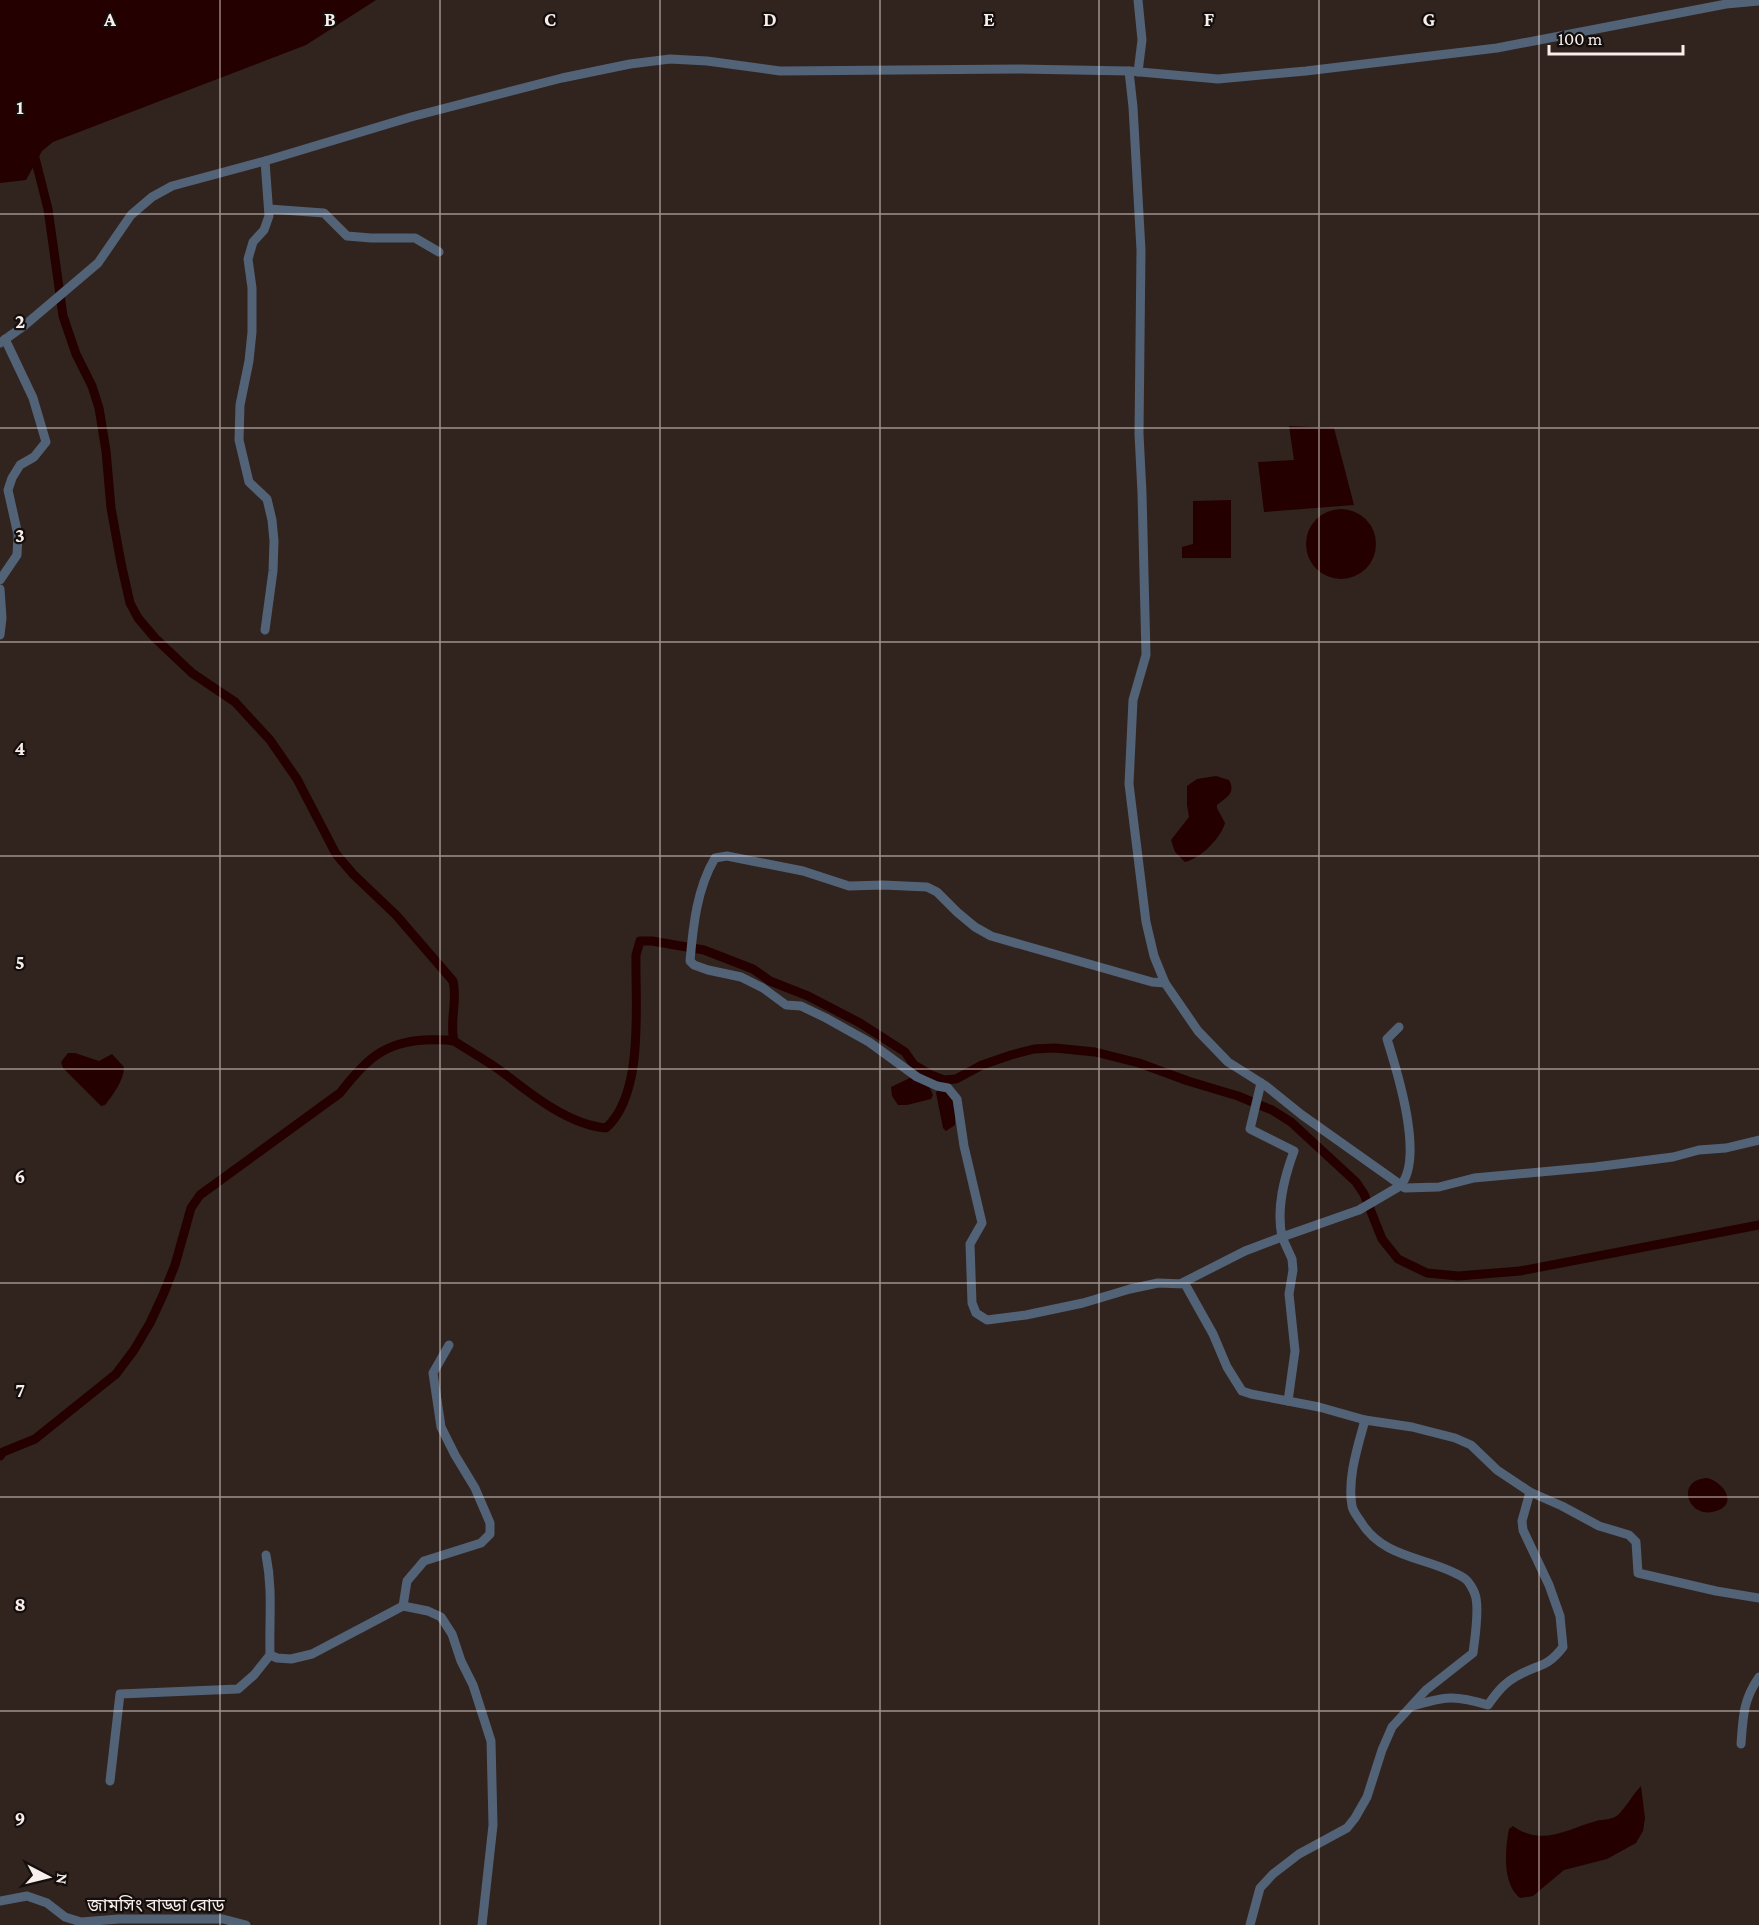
<svg xmlns="http://www.w3.org/2000/svg" width="1759" height="1925" font-family="'Crimson Pro','Noto Sans Bengali',serif">
<style>
.water{fill:#250000}
.lines{fill:none;stroke-linecap:round;stroke-linejoin:round}
.canal{stroke:#250000;stroke-width:9}
.minor{stroke:#526277;stroke-width:9}
.grid{fill:none;stroke:#f8eeeb;stroke-width:1.5;stroke-opacity:0.55}
.labels{text-anchor:middle;dominant-baseline:central;stroke-width:4.5;stroke-linejoin:round;paint-order:stroke}
.street-label{font-size:18px;fill:#f8eeeb;stroke:#140e0c}
.grid-label{font-size:20px;text-anchor:middle;font-weight:bold;fill:#f8eeeb;stroke:#140e0c;stroke-width:4.5;stroke-linejoin:round;paint-order:stroke}
</style>
<rect width="100%" height="100%" fill="#31231e"/>
<g class="water">
<path d="M0,0H376L306,45L53,142L42,151L26,180L0,183Z"/>
<path d="M1289,426L1334,428L1354,505L1264,512L1258,462L1294,460Z"/>
<path d="M1231,500V558H1182V547L1193,544V501Z"/>
<circle cx="1341" cy="544" r="35"/>
<path d="M1216,776L1229,780C1236,793 1227,797 1217,805V808L1225,823C1221,838 1200,859 1185,862L1175,852L1171,840L1189,817L1187,805V786L1197,779Z"/>
<path d="M68,1053H75L99,1061L112,1054L124,1067C124,1080 113,1095 105,1105L101,1106L63,1068L61,1062Z"/>
<path d="M912,1077L928,1084L933,1095L931,1099L907,1105H898L892,1096L891,1087Z"/>
<path d="M942,1089L955,1098V1125L946,1131L943,1128L936,1093L937,1090Z"/>
<path d="M1707,1478C1721,1481 1738,1501 1719,1510C1689,1523 1673,1480 1707,1478Z"/>
<path d="M1641,1786L1645,1818L1643,1831L1636,1843L1607,1859L1564,1870L1533,1896L1520,1898C1502,1884 1505,1849 1509,1829L1513,1826C1542,1847 1567,1829 1596,1821C1604,1819 1612,1820 1618,1815C1627,1806 1633,1794 1641,1786Z"/>
</g>
<g class="lines">
<g class="canal">
<path d="M33,150L48,209L63,316L76,354L92,386L99,408L106,451L111,508L121,563L130,603L138,618L155,638L192,673L235,702L270,740L297,779L336,854L353,874L396,915L453,981C458,1002 449,1021 454,1041C471,1052 489,1062 505,1074C533,1096 570,1125 606,1128C645,1093 635,1003 636,955L640,941H652L704,950L753,969L770,981L808,996L860,1023L905,1052L914,1065L931,1075L944,1080L956,1079L982,1065L1011,1055L1034,1049L1055,1048L1095,1052L1139,1063L1188,1081L1238,1096L1272,1110L1291,1122L1356,1182L1364,1194L1382,1239L1398,1259L1427,1273L1458,1276L1520,1271L1759,1225"/>
<path d="M0,1456L3,1452L35,1439L116,1374L134,1350L150,1323L163,1295L175,1265L191,1208L200,1195L340,1093C365,1061 383,1042 425,1040C435,1040 444,1039 454,1041"/>
</g>
<g class="minor">
<path d="M1138,0L1142,40L1138,72"/>
<path d="M1129,71L1133,107L1141,250L1139,434L1142,493L1146,655L1133,700L1129,784L1146,922L1154,956L1165,983L1198,1031L1228,1062L1266,1086L1302,1115L1405,1188L1439,1187L1474,1178L1595,1167L1673,1157L1699,1150L1726,1148L1759,1140"/>
<path d="M265,161L269,216L264,230L253,242L248,259L252,288V332L249,361L240,405L239,440L249,482L267,499L272,520L274,541L273,571L265,630"/>
<path d="M269,209L324,213L347,236L371,238H415L439,252"/>
<path d="M0,343L25,325L98,263L131,215L152,197L172,186L265,161L411,117L562,78L630,64L670,59L707,61L780,71L1020,69L1129,71L1218,79L1306,71L1497,48L1726,4L1759,1"/>
<path d="M0,580L17,555L18,535L8,490L12,478L20,465L34,457L46,442L33,398L5,339"/>
<path d="M0,589L2,618L0,635"/>
<path d="M1165,983L1152,982L991,936L975,927L957,912L937,892L927,887L883,885L849,886L803,871L727,856L715,858C697,888 693,926 690,961L694,965L708,970L741,977L763,988L786,1005L801,1006L826,1018L869,1042L917,1077L937,1086L948,1088L957,1099L964,1146L982,1223L970,1244L972,1303L976,1313L987,1320L1026,1315L1083,1303L1130,1289L1158,1283L1185,1284L1213,1334L1227,1367L1242,1391L1251,1394L1319,1407L1365,1420"/>
<path d="M1182,1283L1245,1251L1282,1237C1276,1208 1284,1178 1294,1151L1250,1129L1261,1083"/>
<path d="M1288,1401L1295,1351L1289,1294L1293,1270L1292,1259L1282,1237L1359,1210L1400,1186C1425,1159 1397,1071 1387,1039L1399,1027"/>
<path d="M266,1555C273,1590 269,1619 270,1655L277,1658L291,1659L312,1654L403,1606L428,1611L441,1617L452,1634L461,1661L473,1685L491,1741L493,1825L482,1925"/>
<path d="M403,1606L407,1581L424,1561L481,1543L490,1534V1523L475,1488L455,1455L441,1427L433,1373L449,1345"/>
<path d="M1413,1706C1446,1696 1455,1695 1488,1705C1497,1692 1505,1682 1519,1675C1539,1664 1548,1667 1563,1647L1560,1616L1549,1585L1523,1530L1522,1521L1530,1492"/>
<path d="M1741,1744C1743,1717 1743,1700 1759,1677"/>
<path d="M110,1781L120,1694L238,1689L254,1675L270,1655"/>
<path d="M0,1901L27,1896L47,1903L65,1917L81,1922L119,1919H223L246,1925"/>
<path d="M1250,1925L1260,1888L1273,1874L1299,1854L1347,1828L1355,1818L1367,1797L1382,1750L1392,1727L1426,1690L1473,1653C1475,1637 1479,1613 1476,1598C1475,1592 1469,1581 1464,1578C1431,1557 1384,1560 1361,1522C1358,1517 1353,1512 1352,1506C1347,1478 1358,1446 1365,1420L1412,1427L1455,1438L1471,1445L1497,1470L1530,1492L1562,1506L1599,1526L1629,1535L1636,1542L1638,1573L1716,1591L1759,1598"/>
</g>
</g>
<path class="grid" d="M220,0V1925M440,0V1925M660,0V1925M880,0V1925M1099,0V1925M1319,0V1925M1539,0V1925M0,214H1759M0,428H1759M0,642H1759M0,856H1759M0,1069H1759M0,1283H1759M0,1497H1759M0,1711H1759"/>
<g class="labels">
<g class="street-label">
<text x="156" y="1905">জামসিং বাড্ডা রোড</text>
</g>
</g>
<g class="grid-label">
<text x="110" y="26">A</text>
<text x="330" y="26">B</text>
<text x="550" y="26">C</text>
<text x="770" y="26">D</text>
<text x="989" y="26">E</text>
<text x="1209" y="26">F</text>
<text x="1429" y="26">G</text>
<text x="20" y="114">1</text>
<text x="20" y="328">2</text>
<text x="20" y="542">3</text>
<text x="20" y="755">4</text>
<text x="20" y="969">5</text>
<text x="20" y="1183">6</text>
<text x="20" y="1397">7</text>
<text x="20" y="1611">8</text>
<text x="20" y="1825">9</text>
</g>
<g transform="translate(48 1877) rotate(97)" stroke="#140e0c" stroke-width="4.5" paint-order="stroke">
<path d="M0-4.5L10 22L0 15L-10 22Z" fill="#f8eeeb"/>
<text y="-9" font-size="16" font-weight="bold" text-anchor="middle" fill="#f8eeeb">N</text>
</g>
<path d="M1549 45v9h134v-9" fill="none" stroke="#f8eeeb" stroke-width="3"/>
<text x="1558" y="45" font-size="18" fill="#f8eeeb" stroke="#140e0c" stroke-width="4.5" paint-order="stroke">100 m</text>
</svg>
